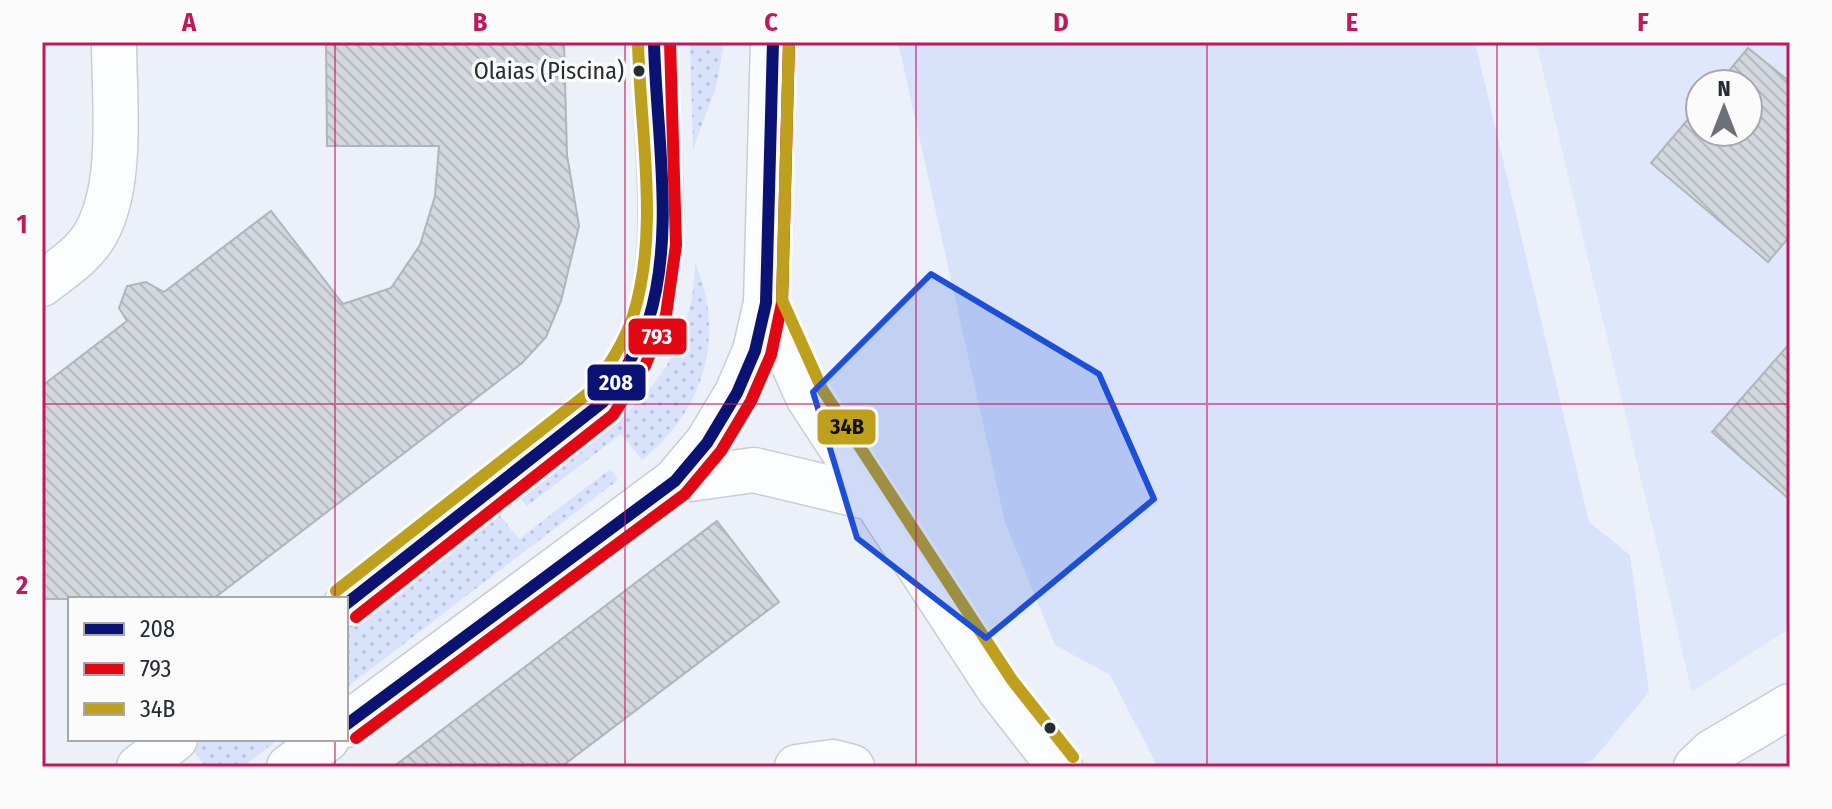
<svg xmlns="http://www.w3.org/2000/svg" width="1832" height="809" font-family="'Fira Sans Condensed',sans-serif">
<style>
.built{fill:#dfe8fb;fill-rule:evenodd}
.grass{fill:url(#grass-dots)}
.green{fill:#d8e3fb}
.building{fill:url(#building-back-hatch);stroke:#b0b4bb;stroke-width:2}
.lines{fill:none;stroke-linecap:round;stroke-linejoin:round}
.minor-casing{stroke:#c9cdd5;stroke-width:47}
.major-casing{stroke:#c9cdd5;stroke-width:47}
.minor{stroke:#fcfdfe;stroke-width:44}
.major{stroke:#fcfdfe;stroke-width:44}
.bus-1-casing{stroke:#fbfbfb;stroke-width:18}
.bus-2-casing{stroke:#fbfbfb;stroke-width:18}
.bus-3-casing{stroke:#fbfbfb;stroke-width:18}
.bus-1{stroke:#0a1274;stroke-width:12}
.bus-2{stroke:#e30613;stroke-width:12}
.bus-3{stroke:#bea01d;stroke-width:12}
.marked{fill:#1d4ed8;fill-opacity:0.2;stroke:#1d4ed8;stroke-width:6;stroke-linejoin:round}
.grid{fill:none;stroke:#c2185b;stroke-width:2;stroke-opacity:0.55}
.bus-dot{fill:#272b32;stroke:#fbfbfb;stroke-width:3}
.labels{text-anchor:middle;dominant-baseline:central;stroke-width:7;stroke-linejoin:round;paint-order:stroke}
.bus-label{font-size:24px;fill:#272b32;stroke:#fbfbfb;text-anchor:end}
.line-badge{stroke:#fbfbfb;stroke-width:3}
.badge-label{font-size:22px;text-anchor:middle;font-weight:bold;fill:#fff}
.pale-badge-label{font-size:22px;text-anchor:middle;font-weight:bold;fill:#111}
.neatline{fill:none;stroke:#c2185b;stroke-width:3}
.grid-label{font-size:26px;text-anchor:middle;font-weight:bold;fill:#c2185b}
</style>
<defs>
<pattern id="grass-dots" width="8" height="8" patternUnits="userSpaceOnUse" patternTransform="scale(2)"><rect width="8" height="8" fill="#d8e3fb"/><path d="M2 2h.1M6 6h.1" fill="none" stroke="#b9c3d8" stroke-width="1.8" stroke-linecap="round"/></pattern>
<pattern id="building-back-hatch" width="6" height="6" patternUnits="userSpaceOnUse" patternTransform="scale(2)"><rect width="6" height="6" fill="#d3d7de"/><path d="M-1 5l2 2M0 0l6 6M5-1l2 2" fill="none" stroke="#b5b9bf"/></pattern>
</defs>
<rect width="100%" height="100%" fill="#ecf0f9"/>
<path class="built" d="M1536,42H1790V628L1692,692ZM1700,84H1748V132H1700Z"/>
<g class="grass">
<path d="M690,42H724L716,88L693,149Z"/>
<path d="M695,262C726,335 705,410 642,460L621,434L527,506L518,496C608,427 692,389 695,262Z"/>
<path d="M610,469L618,480L346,688V627L497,512L519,539Z"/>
<path d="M199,739H279L242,767H206L190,746Z"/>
</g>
<path class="green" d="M898,42H1475L1589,522L1630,555L1649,692L1593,760L1574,767H1158L1110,675L1055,645L1005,522Z"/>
<g class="building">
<path d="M326,42H564L567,155L579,226L561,301L546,337L522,363L213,599H42V386L127,321L119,308L127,286L146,282L164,292L271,211L343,304L391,288L420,245L435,196L439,146H327Z"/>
<path d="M1748,48L1790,82V236L1768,262L1651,163L1700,105V132H1748V84H1718Z"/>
<path d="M1790,343V500L1712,432Z"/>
<path d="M717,521L779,602L561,767H393Z"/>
</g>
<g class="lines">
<g class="minor-casing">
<g id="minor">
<path d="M42,284C61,269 84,255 96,233C124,184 114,97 114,42"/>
<path d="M766,303L808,397L999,689L1060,767"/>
<path d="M675,481L754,470L875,499"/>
<path d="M797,767L833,762L852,767"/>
<path d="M1696,767L1712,752L1790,706"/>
</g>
</g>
<g class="major-casing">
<g id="major">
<path d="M346,604L603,402C622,374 643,345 651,311C671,222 654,131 654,42"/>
<path d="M346,725L675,481L707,443L737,393L755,351L766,303L773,42"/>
<path d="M139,767L175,739"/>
<path d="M289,767L327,739"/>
</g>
</g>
<use href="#minor" class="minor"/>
<use href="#major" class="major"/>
<g class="bus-1-casing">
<g id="bus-1">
<path d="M346,604L603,402C620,377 638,351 648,322C676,234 656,132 654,42"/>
<path d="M346,725L675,481L707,443L737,393L755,351L766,303L773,42"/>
</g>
</g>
<g class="bus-2-casing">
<g id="bus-2">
<path d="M356,617L613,415L645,366L666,315L676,245L670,42"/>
<path d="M356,738L685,494L721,451L751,401L771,355L782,303L789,42"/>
</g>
</g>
<g class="bus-3-casing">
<g id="bus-3">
<path d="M789,42L782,300L822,389L1012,680L1073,757"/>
<path d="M336,591L591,391C607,368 624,344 633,316C660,231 640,130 638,42"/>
</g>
</g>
<use href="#bus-1" class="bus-1"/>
<use href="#bus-2" class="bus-2"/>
<use href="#bus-3" class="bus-3"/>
</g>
<path class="marked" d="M931,274L1099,374L1154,499L986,638L857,538L813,392Z"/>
<path class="grid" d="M335,42V599M625,42V767M916,42V767M1207,42V767M1497,42V767M42,404H1790M335,739V767"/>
<g class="bus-dot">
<circle cx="639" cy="71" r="7"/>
<circle cx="1050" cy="728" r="7"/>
</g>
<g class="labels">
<g class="bus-label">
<text x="624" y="71">Olaias (Piscina)</text>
</g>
</g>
<g class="line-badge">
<rect x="627" y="317" width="61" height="39" rx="8" fill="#e30613"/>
<rect x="586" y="363" width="61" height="39" rx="8" fill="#0a1274"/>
<rect x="816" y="408" width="61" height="38" rx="8" fill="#bea01d"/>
</g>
<g class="badge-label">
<text x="657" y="344">793</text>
<text x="616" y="390">208</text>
</g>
<g class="pale-badge-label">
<text x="847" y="434">34B</text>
</g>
<rect width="1832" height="809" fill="none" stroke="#fbfbfb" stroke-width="88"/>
<rect x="68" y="597" width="280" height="144" fill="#fbfbfb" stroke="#a6a8ab" stroke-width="2"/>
<rect x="84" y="623" width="40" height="12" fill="#0a1274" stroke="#a6a8ab" stroke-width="2"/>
<text x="140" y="637" font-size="24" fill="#272b32">208</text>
<rect x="84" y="663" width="40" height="12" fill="#e30613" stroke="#a6a8ab" stroke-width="2"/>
<text x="140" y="677" font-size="24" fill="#272b32">793</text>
<rect x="84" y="703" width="40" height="12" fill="#bea01d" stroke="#a6a8ab" stroke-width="2"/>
<text x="140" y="717" font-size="24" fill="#272b32">34B</text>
<g transform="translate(1724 108)"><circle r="38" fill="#fbfbfb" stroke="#a6a8ab" stroke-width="2"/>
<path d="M0-6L14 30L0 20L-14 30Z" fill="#6c7078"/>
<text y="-12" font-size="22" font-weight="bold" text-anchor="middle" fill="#272b32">N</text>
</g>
<rect x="44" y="44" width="1744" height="721" class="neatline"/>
<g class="grid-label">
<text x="189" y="31">A</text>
<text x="480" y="31">B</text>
<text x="771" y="31">C</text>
<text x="1061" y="31">D</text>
<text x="1352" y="31">E</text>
<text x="1643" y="31">F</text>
<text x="22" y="233">1</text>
<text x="22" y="594">2</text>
</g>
</svg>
